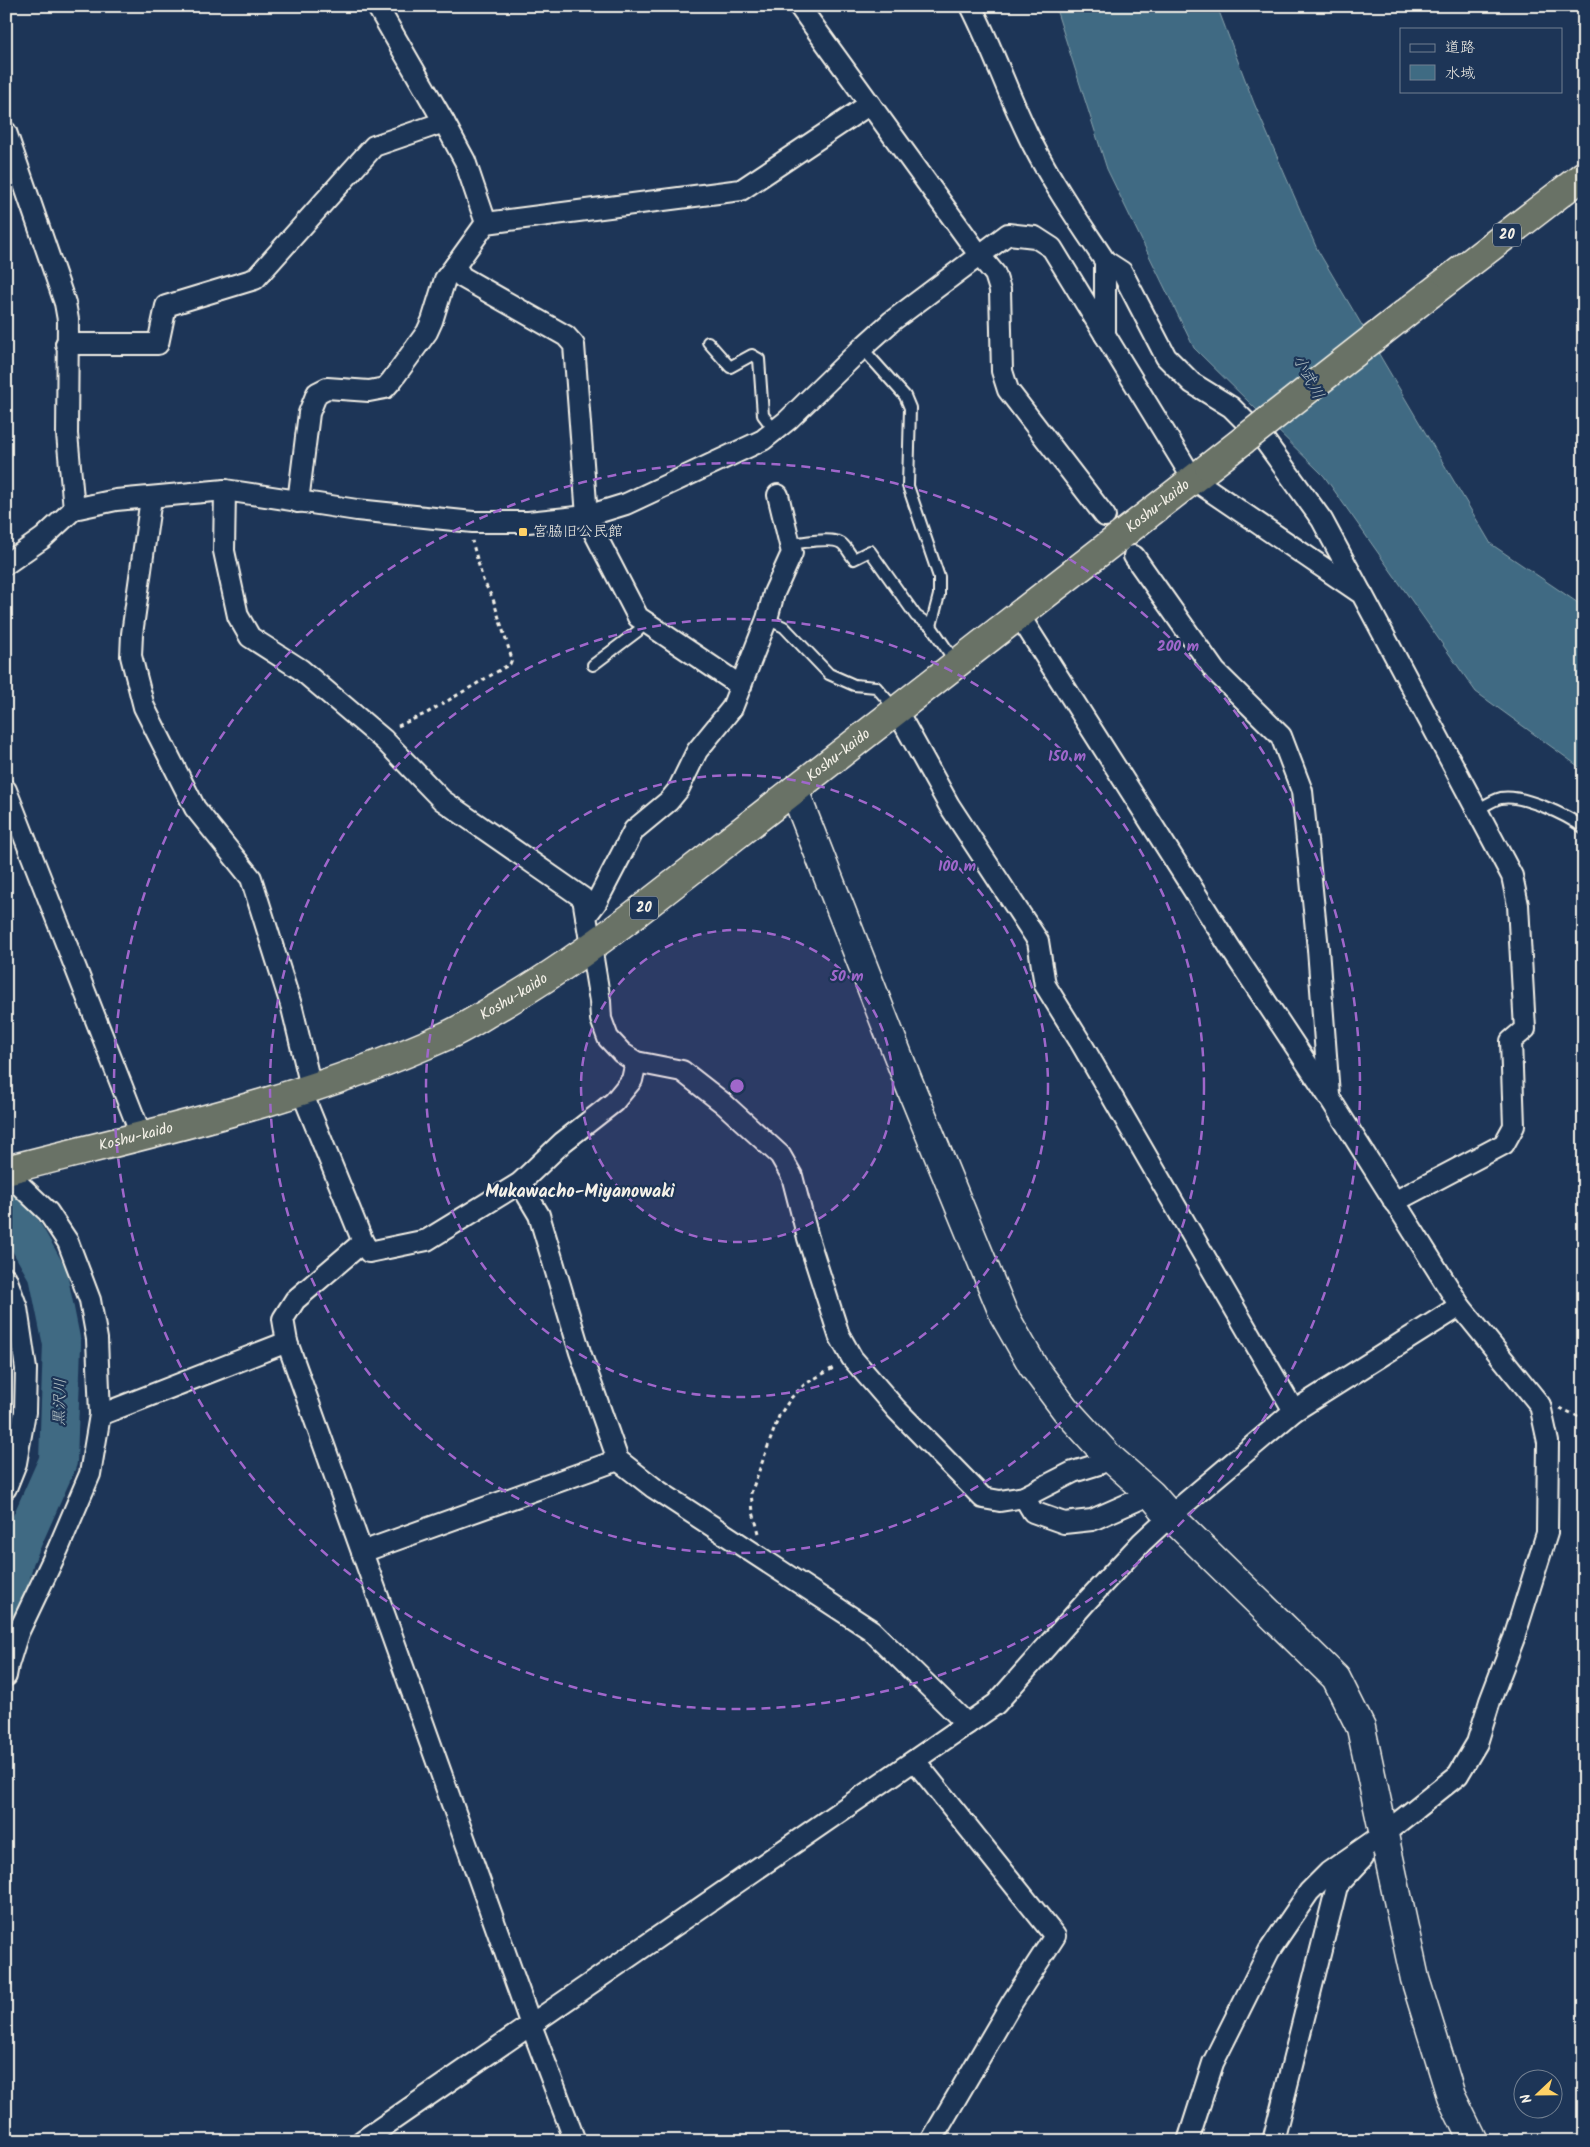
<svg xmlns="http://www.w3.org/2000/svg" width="1590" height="2147" font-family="Kalam,'Klee One',sans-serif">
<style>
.water{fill:#3f6b83;stroke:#87a1ab}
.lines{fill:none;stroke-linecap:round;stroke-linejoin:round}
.river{stroke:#3f6b83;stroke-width:38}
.lane-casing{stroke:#f4f1e8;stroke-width:14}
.street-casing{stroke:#f4f1e8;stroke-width:24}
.secondary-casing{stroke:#f4f1e8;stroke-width:31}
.highway-casing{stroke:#f4f1e8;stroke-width:31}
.path{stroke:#f4f1e8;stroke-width:3;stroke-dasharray:4 4;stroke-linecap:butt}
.lane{stroke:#1d3557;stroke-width:10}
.street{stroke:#1d3557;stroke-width:20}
.secondary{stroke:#1d3557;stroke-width:28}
.highway{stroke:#697266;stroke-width:28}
.highway-bridge-casing{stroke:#f4f1e8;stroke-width:31;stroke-linecap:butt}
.highway-bridge{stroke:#697266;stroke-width:28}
.ring{fill:none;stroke:#9f67cb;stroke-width:2.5;stroke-dasharray:9 6}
.poi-dot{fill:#ffd166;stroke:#1d3557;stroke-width:2}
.labels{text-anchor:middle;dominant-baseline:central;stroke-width:4.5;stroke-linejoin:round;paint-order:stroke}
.shield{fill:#1d3557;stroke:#b4b9bc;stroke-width:1}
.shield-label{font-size:14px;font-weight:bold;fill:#f4f1e8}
.street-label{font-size:15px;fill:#f4f1e8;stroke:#1d3557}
.poi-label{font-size:15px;fill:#f4f1e8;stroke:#1d3557;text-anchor:start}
.water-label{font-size:16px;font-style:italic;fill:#b5c2c5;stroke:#1d3557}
.quarter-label{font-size:18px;font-weight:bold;fill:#f4f1e8;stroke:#1d3557}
.centre{fill:#9f67cb;stroke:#1d3557;stroke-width:2.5}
.ring-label{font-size:15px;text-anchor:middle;font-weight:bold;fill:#9f67cb;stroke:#1d3557;stroke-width:4.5;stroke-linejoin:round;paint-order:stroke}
</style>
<rect width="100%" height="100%" fill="#1d3557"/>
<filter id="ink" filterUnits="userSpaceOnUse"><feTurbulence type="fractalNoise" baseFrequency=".02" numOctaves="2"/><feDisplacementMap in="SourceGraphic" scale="10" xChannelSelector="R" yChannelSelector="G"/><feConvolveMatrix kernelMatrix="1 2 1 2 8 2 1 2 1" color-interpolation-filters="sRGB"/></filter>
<g filter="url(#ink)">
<path class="water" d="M1055,6H1217L1254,103L1317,249L1491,544L1584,607V773L1578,766L1476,692L1324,476L1194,348L1107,169Z"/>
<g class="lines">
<path class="river" d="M6,1208L13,1214L48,1275L62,1344L58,1461L15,1558L6,1598"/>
<g class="lane-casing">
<g id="lane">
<path d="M708,342L730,367L752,355L759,359L763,415L775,431"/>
<path d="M862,348L905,396L910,408L908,486L939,577V595L931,626"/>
<path d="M790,545C801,542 832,537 841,543C846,546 850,555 854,559L870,551L916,616L931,626L956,663"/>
<path d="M767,619L784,627L829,674L854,685L876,687L896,710"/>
<path d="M593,665L638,631L645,623"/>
<path d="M1477,810C1484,806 1493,800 1501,798C1522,794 1567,815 1584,828"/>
</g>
</g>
<g class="street-casing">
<g id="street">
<path d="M377,6L444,122L465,161L486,223"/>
<path d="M799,6L980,256L995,274L1000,290L1002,371L1008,390L1105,516"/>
<path d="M971,6C994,51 1010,100 1033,145C1054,186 1080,223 1105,261"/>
<path d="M6,132L65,303L68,320L67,434L74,509"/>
<path d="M1105,335V261L1122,272L1166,357L1192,383L1231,407L1265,441L1322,520L1360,591"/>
<path d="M66,344H158L166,306L255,279L374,146L444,122"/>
<path d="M225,490L224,551L238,616L250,637L300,669L384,740L442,800L583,898L600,1001L601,1019L608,1038L622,1053L636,1062L682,1071L723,1103L780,1155L792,1176L808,1238L839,1335L852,1358L896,1409L983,1498L1000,1501L1024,1497L1073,1472L1099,1464L1107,1455"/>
<path d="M151,498L132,634L131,656L144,707L195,808L251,878L292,1008L311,1087"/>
<path d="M298,502L309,413L317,393L327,388L369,391L385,388L392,380L427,332L432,321L445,279L455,266"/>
<path d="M1134,556L1215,671L1281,736L1302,791L1318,949L1329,1095"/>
<path d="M6,564L43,538L74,509L116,500L225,490L357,510L473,522H528L587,516L626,504L763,440L788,420L862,348L892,321L1008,234L1035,237L1052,248L1193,479L1362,594L1512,876L1518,905L1525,1029L1511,1041L1514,1126L1504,1144L1394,1202"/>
<path d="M1019,615L1229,946L1329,1097L1460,1306L1540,1405L1548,1442L1547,1533L1514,1638L1490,1701L1477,1743L1458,1775L1385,1833L1329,1872L1309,1892L1269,1951L1213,2063L1188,2141"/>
<path d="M741,686L638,617L592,528L587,516L574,345L566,336L462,277L455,266L486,223L741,190L870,104"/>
<path d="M897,711L949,805L1038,941L1045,985L1081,1043L1294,1411"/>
<path d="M6,790L141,1135"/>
<path d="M586,916L596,903L634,830L669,801L678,790L697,751L732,708L767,619L774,593L792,553L778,495"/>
<path d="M301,1090L363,1242L295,1300L283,1319L287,1342L531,2025L575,2141"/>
<path d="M6,1172L48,1212L68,1242L90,1300L97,1339L100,1415L90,1474L58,1549L18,1633L8,1665L6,1676"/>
<path d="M520,1183L539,1215L580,1352L618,1460L654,1488L871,1630L967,1724"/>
<path d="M363,1242L369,1252L427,1240L520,1183L563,1142L614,1102L632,1080L636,1062"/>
<path d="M6,1278L17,1308L26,1369L25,1412L16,1463L6,1488"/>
<path d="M100,1415L287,1342"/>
<path d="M1024,1497L1033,1512L1064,1523L1092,1520L1151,1494"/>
<path d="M362,1552L618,1460"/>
<path d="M915,1761L1055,1936L1011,2004L931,2141"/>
<path d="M362,2141L996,1704L1085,1603L1142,1542L1170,1516L1294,1411L1460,1306"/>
<path d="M1273,2141L1337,1886L1363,1858"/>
</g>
</g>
<g class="secondary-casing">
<path id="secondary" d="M794,790L908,1081L1004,1315L1033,1366L1065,1409L1107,1455L1151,1494L1170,1516L1336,1678L1361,1728L1415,1979L1451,2096L1473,2141"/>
</g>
<g class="highway-casing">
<g id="highway">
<path d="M1430,294L1584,175"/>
<path id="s1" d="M6,1170C154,1132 306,1100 446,1036C460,1030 473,1022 486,1014C536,986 584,953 630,918L1209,467"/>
</g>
</g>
<g class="path">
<path d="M398,726L427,713L510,664L512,659L493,599L483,580L472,541"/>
<path d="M1560,1408L1584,1419"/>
<path d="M759,1533L753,1512L751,1493L779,1416L791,1398L805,1384L835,1367"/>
</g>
<use href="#lane" class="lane"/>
<use href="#street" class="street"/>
<use href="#secondary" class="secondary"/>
<use href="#highway" class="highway"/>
<g class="highway-bridge-casing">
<path id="highway-bridge" d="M1209,467L1430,294"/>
</g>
<use href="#highway-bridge" class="highway-bridge"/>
</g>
</g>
<circle cx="737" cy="1086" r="156" fill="#9f67cb" fill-opacity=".12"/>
<g class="ring">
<circle cx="737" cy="1086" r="156"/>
<circle cx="737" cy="1086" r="311"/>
<circle cx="737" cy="1086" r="467"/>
<circle cx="737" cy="1086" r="623"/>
</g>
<rect class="poi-dot" x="518" y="527" width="10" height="10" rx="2.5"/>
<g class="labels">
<g class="shield">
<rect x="1493" y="223.5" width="28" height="23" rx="4"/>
<rect x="630" y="896.5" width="28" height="23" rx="4"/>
</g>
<g class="shield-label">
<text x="1507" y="235">20</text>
<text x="644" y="908">20</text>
</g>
<g class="street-label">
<text stroke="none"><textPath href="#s1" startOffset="1349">Koshu-kaido</textPath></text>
<text stroke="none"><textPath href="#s1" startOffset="944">Koshu-kaido</textPath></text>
<text stroke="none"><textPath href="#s1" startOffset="539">Koshu-kaido</textPath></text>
<text stroke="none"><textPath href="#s1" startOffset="134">Koshu-kaido</textPath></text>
</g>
<g class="poi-label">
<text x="533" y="532">宮脇旧公民館</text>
</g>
<g class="water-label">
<text transform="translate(1308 377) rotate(62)">小武川</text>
<text transform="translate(60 1402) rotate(-88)">黒沢川</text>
</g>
<g class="quarter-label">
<text x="580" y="1192">Mukawacho-Miyanowaki</text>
</g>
</g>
<circle cx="737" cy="1086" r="8" class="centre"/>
<g class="ring-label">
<text x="1178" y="651">200 m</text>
<text x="1067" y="761">150 m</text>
<text x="957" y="871">100 m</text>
<text x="847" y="981">50 m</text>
</g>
<rect width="1590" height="2147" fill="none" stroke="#1d3557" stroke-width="25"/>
<rect x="12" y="12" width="1565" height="2122" fill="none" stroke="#f4f1e8" stroke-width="2" filter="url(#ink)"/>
<rect x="1400" y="28" width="162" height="65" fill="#1d3557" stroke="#738091"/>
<rect x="1410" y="44" width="25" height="8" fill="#1d3557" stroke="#738091"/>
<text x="1445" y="52" font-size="15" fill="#f4f1e8">道路</text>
<rect x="1410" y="65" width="25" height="15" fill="#3f6b83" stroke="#738091"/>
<text x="1445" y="78" font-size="15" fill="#f4f1e8">水域</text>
<g transform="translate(1538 2094) rotate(248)"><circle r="24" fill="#1d3557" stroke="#738091"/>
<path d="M0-4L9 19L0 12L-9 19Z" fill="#ffd166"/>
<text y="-8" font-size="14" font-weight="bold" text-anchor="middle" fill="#f4f1e8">N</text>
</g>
</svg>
